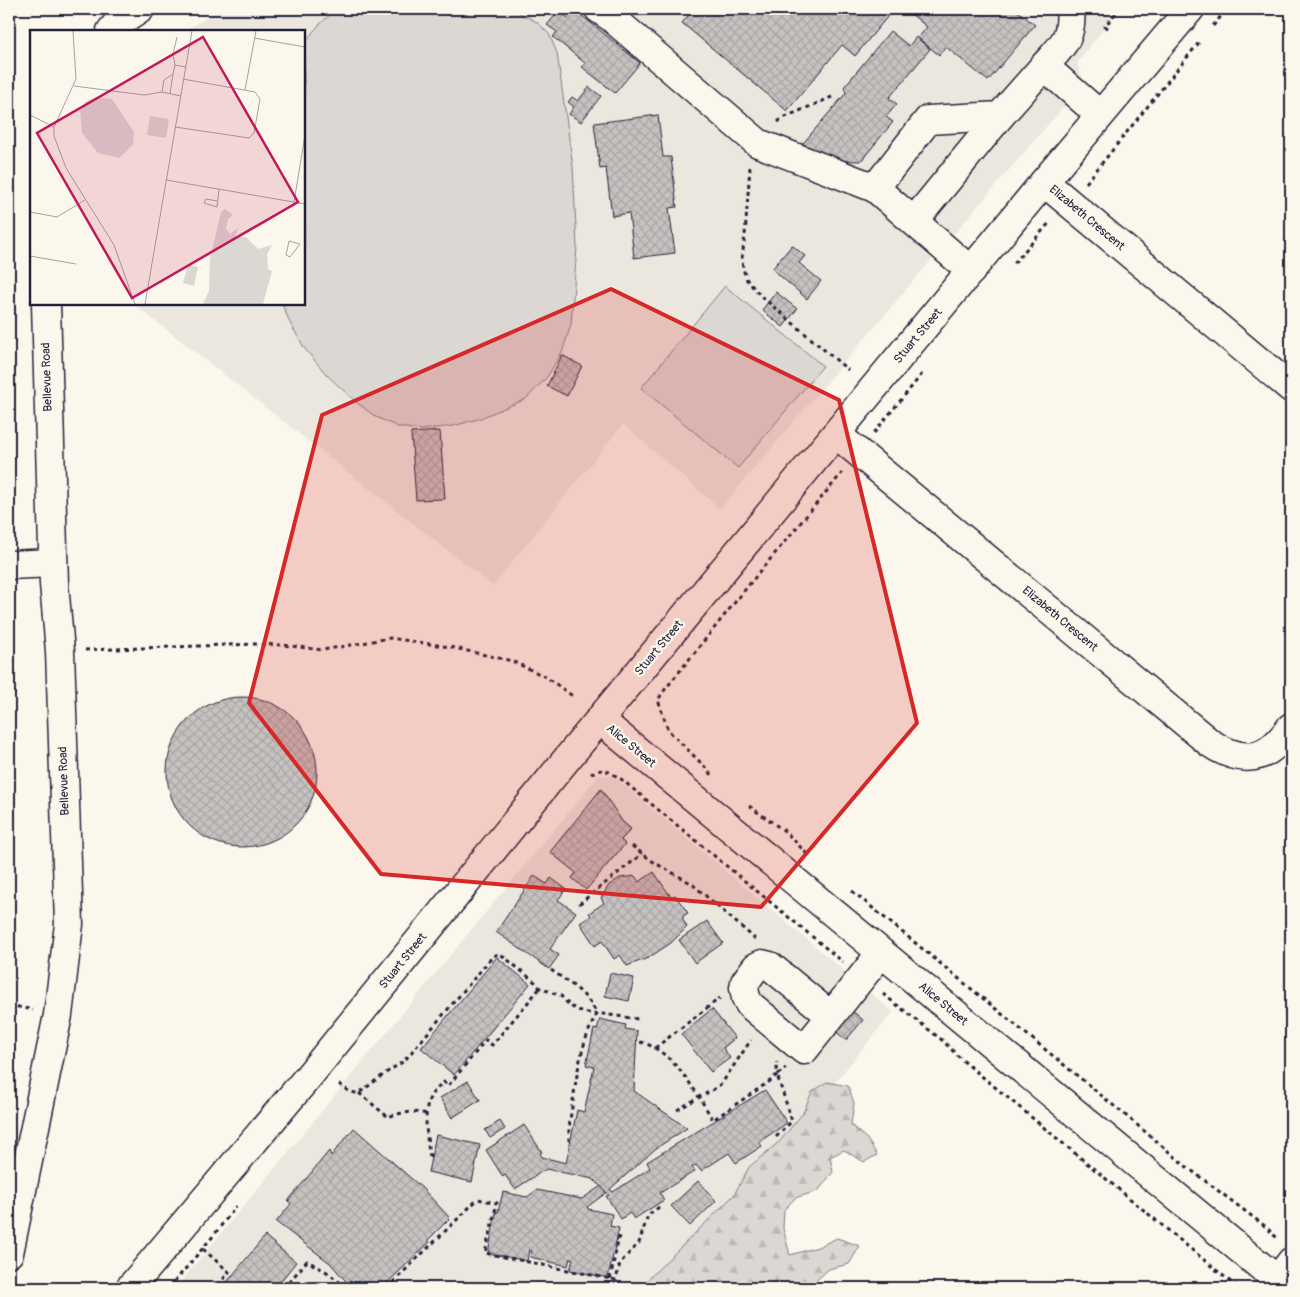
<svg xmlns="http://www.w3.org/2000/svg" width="1300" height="1297" font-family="Pangolin,sans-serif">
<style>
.built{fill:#ebe7df}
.green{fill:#dbd8d3;stroke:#7e7d87}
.forest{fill:url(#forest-firs);stroke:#7e7d87}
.building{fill:url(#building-cross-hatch);stroke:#22223b}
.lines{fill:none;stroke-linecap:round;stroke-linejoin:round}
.minor-casing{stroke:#22223b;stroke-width:31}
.path{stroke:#22223b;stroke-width:3;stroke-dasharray:4 4;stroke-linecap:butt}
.minor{stroke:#fbf7ec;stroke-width:28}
.marked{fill:#d62828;fill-opacity:0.2;stroke:#d62828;stroke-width:4;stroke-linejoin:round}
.labels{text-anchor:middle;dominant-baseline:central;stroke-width:4.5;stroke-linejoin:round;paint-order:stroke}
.street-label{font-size:12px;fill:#22223b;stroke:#fbf7ec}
.inset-road{fill:none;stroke:#a4a2a5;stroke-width:1}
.view{fill:#c2185b;fill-opacity:0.15;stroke:#c2185b;stroke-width:2.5}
.inset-edge{fill:none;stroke:#22223b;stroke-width:2.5}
</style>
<defs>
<pattern id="forest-firs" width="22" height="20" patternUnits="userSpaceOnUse" patternTransform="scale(1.25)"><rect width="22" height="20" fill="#dbd8d3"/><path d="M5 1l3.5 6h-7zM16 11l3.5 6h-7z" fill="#bcb9b6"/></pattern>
<pattern id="building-cross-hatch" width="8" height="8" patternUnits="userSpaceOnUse" patternTransform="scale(1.25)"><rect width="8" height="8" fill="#c6c2c0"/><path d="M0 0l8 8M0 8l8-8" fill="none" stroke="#aaa6a6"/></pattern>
</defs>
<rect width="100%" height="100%" fill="#fbf7ec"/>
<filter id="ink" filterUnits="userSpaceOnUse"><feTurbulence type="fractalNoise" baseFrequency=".02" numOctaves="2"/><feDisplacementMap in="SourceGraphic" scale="10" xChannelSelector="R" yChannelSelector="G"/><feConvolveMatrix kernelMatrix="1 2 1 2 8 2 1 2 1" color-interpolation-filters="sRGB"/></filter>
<g filter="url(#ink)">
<g class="built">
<path d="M220,9H1119L1077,63L1084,83L915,279L720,509L623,424L493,586L134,304H304V31H185Z"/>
<path d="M599,775L614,777L893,1012L706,1239L633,1288H176Z"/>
</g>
<g class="green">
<path d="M338,9H512L537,22L549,34L557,53L573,167L577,247L571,324L563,350L547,377L526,399L478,419L453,426L421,430L398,427L376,417L356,402L327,375L305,349L290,323L282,304H304V44C313,31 324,18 338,9Z"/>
<path d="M725,286L823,366L738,468L641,388Z"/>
</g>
<path class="forest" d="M827,1082L848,1086L854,1103L851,1125L867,1139L877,1155L864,1162L844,1150L830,1157L833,1172L818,1191L795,1198L784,1210L783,1228L790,1255L818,1247L837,1238L860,1246L849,1264L829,1269L810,1286L812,1288H639L734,1195L749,1167L780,1141L803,1113L812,1092Z"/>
<g class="building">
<path d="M694,9H879L888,16L855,56L842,45L787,111L682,23Z"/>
<path d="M905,9H1015L1035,25L988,81L946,47L939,55L918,38L927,27Z"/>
<path d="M575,10L640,63L615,93L582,67L585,63L553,37L557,32L547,25L559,11L568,18Z"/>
<path d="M890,31L909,46L916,37L930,49L889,98L897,104L886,117L893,122L861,161L814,160L799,148L846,93L844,87Z"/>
<path d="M589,87L601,96L581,122L569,114L574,107L568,102L572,97L578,101Z"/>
<path d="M658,115L663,157H671L677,207L669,208L675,253L634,258L629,213L612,216L606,168L600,169L594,123Z"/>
<path d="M792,245L805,256L799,263L821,281L807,299L772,269Z"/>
<path d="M776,292L797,309L783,327L762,310Z"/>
<path d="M562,355L582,366L567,396L547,386Z"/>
<path d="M440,431L445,499L416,500L411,433Z"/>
<circle cx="242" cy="772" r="75"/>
<path d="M601,789L622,821L631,829L621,840L625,844L586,890L572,878L576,873L550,852Z"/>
<path d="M654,872L671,897L675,895L688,913L683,916V920L687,927L671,943L648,958L627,966L620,955L614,959L602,941L595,946L580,923L591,916L589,913L604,903L601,898L609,885L620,878L635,876L639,882Z"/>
<path d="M534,876L547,884L551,878L566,889L558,900L576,912L550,949L559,955L549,969L496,932Z"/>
<path d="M707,921L723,943L695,963L679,940Z"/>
<path d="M497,957L530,984L454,1075L421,1048Z"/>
<path d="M610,973L634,978L629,1001L605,996Z"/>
<path d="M712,1009L735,1038L723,1048L730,1058L711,1072L681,1034Z"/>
<path d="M851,1010L863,1020L846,1040L834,1030Z"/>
<path d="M600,1019L626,1025L625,1029L637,1031L634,1091L687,1128L655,1149L633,1169L610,1189L613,1192L650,1168L647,1162L765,1090L787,1123L759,1142L762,1146L736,1163L729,1153L701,1171L696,1165L692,1167L695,1171L660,1193L664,1200L634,1219L630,1213L621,1219L606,1196L609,1195L593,1179L546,1169L515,1189L505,1175L503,1177L486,1150L524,1125L542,1152L540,1153L542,1157L566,1163L577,1110L584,1112L594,1067L586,1065L594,1029L597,1030Z"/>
<path d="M468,1081L480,1100L452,1118L440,1098Z"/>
<path d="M500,1121L505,1129L490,1138L485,1130Z"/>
<path d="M354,1128L422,1188L450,1218L428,1240L430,1242L382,1288H352L330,1263L276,1222L291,1204L288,1201L329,1151L331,1156Z"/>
<path d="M436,1135L480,1145L472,1182L428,1172Z"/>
<path d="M698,1181L716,1201L690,1226L671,1206Z"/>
<path d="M601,1186L606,1193L587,1207L588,1209L612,1214L610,1226L619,1228L608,1278L570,1270L573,1259L570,1258L568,1266L530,1257L532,1251L529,1250L527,1261L488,1253L496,1212H498L503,1192L527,1197L537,1190L582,1199Z"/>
<path d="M265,1236L296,1262L275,1288H222Z"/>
</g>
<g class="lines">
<g class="minor-casing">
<g id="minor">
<path d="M599,9L612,18L758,143L875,188"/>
<path d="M111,31L116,25L140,9"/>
<path d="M1044,66C1062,46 1073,38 1070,9"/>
<path d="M1044,182L1291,388"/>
<path d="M914,221L1000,116"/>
<path d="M971,271L875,188L928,120L1000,116L1044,66L1100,115"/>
<path d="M836,434L1210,743C1228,755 1250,763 1269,750C1278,744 1285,735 1291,727"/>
<path d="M9,565L53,563"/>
<path d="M600,720L1287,1288"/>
<path d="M831,1016L770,966L762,964L756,967L745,982L744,988L746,998L750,1005L804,1050L881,953"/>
<path d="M9,1253L58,1015L69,924L60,651L54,584L46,304"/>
<path d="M1277,1280L1291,1262"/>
<path d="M130,1288L308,1077L566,760L1044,182L1190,9"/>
</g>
</g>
<g class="path">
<path d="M1108,9L1115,14L1105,26L1110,30"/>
<path d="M1097,13L1108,9"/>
<path d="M1213,26L1227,9"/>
<path d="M778,122L783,118L832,97"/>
<path d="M750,167L745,235L742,258L743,269L747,280L762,297L848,370"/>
<path d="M1086,183L1201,40"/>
<path d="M1014,263L1051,221"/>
<path d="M874,433L922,374"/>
<path d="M85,650L256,644L282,645L323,650L390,638L450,647L512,661L546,677L574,697"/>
<path d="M591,774C603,766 610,772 621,779L843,962"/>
<path d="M711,775L704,766L668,730L658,700L663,692L752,581L842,473"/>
<path d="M749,806L786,832L807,854"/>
<path d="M632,846L655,863L691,883L754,938L753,939"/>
<path d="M852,891L1130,1119L1187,1167L1266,1227L1279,1240"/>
<path d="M579,904L642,854"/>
<path d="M551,970C568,982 587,993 597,1014C582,1040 577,1072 573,1101C571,1114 568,1128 569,1141"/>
<path d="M883,994L942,1040L961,1059L1238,1288"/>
<path d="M9,1005L33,1010"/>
<path d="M640,1042C672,1049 697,1093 713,1120L770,1081L777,1075V1062"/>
<path d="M655,1048L720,998"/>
<path d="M339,1084C345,1089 350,1093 359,1093L390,1070L404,1061L493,956C497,954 499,954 503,956L535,982L540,988L561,996L570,1006L580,1011L592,1014H603L638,1019"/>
<path d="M359,1093L388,1117C401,1112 414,1111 427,1114"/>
<path d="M677,1110L714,1089L722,1083L751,1040"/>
<path d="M776,1137L792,1121L777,1075L786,1068"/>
<path d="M430,1157C427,1141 422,1108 432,1094C435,1090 440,1086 444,1082L448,1086L486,1040L492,1045L540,988"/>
<path d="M203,1249L229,1272L216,1288"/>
<path d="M610,1279L619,1236"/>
<path d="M169,1288L214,1235L236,1206"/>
<path d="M284,1288L307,1261L327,1272L347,1288"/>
<path d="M387,1288L478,1199L497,1203L485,1253L616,1280L620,1263L639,1243L648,1215L662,1205"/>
</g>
<use href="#minor" class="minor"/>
</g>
</g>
<path class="marked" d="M611,289L839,400L917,723L761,907L381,874L249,703L322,415Z"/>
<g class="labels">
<g class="street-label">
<text transform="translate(1087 218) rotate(40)">Elizabeth Crescent</text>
<text transform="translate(918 336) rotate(-50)">Stuart Street</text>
<text transform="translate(47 377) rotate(-92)">Bellevue Road</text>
<text transform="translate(1060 619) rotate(40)">Elizabeth Crescent</text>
<text transform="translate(659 648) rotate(-50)">Stuart Street</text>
<text transform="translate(631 746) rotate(40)">Alice Street</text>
<text transform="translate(64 781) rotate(-92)">Bellevue Road</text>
<text transform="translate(403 961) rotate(-51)">Stuart Street</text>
<text transform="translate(943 1004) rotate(40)">Alice Street</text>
</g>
</g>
<g transform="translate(30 30)">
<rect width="275" height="275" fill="#fbf7ec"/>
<path d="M66,67L82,69L104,102L103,115L89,128L68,123L52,103L50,80L55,72ZM120,86L139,89L136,108L117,105ZM158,235L168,237L164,256L153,253Z" fill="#dbd8d3"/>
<path d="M195,179L203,185L198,189L196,199L200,204L208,198L205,207H216L228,219L242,215L237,224L238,239L242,241L233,274H173L179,261L180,229L191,182Z" fill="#dbd8d3"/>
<path class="inset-road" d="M43,1L46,49L24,97V106L36,138L84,215L105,274M224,8L275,17M145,35L143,24L147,7M44,56L114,65L132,62M215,60L226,1M140,64L143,44M151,66L132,62L134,50L143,44L145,35L156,37M0,85L24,97M145,97L219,108L224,103L230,69L225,62L153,49M136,150L275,174M187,171L176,169L174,173L187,177L189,159M264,172L275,105M0,182L27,187L55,170M259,211L270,214L260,227L256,225ZM0,226L46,234M115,274L162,1"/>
<path class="view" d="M173,7L268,172L102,268L7,103Z"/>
<rect width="275" height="275" class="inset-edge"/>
</g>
<rect width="1300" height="1297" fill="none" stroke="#fbf7ec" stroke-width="30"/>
<rect x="15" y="15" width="1270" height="1267" fill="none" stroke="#22223b" stroke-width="2" filter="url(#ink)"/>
</svg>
